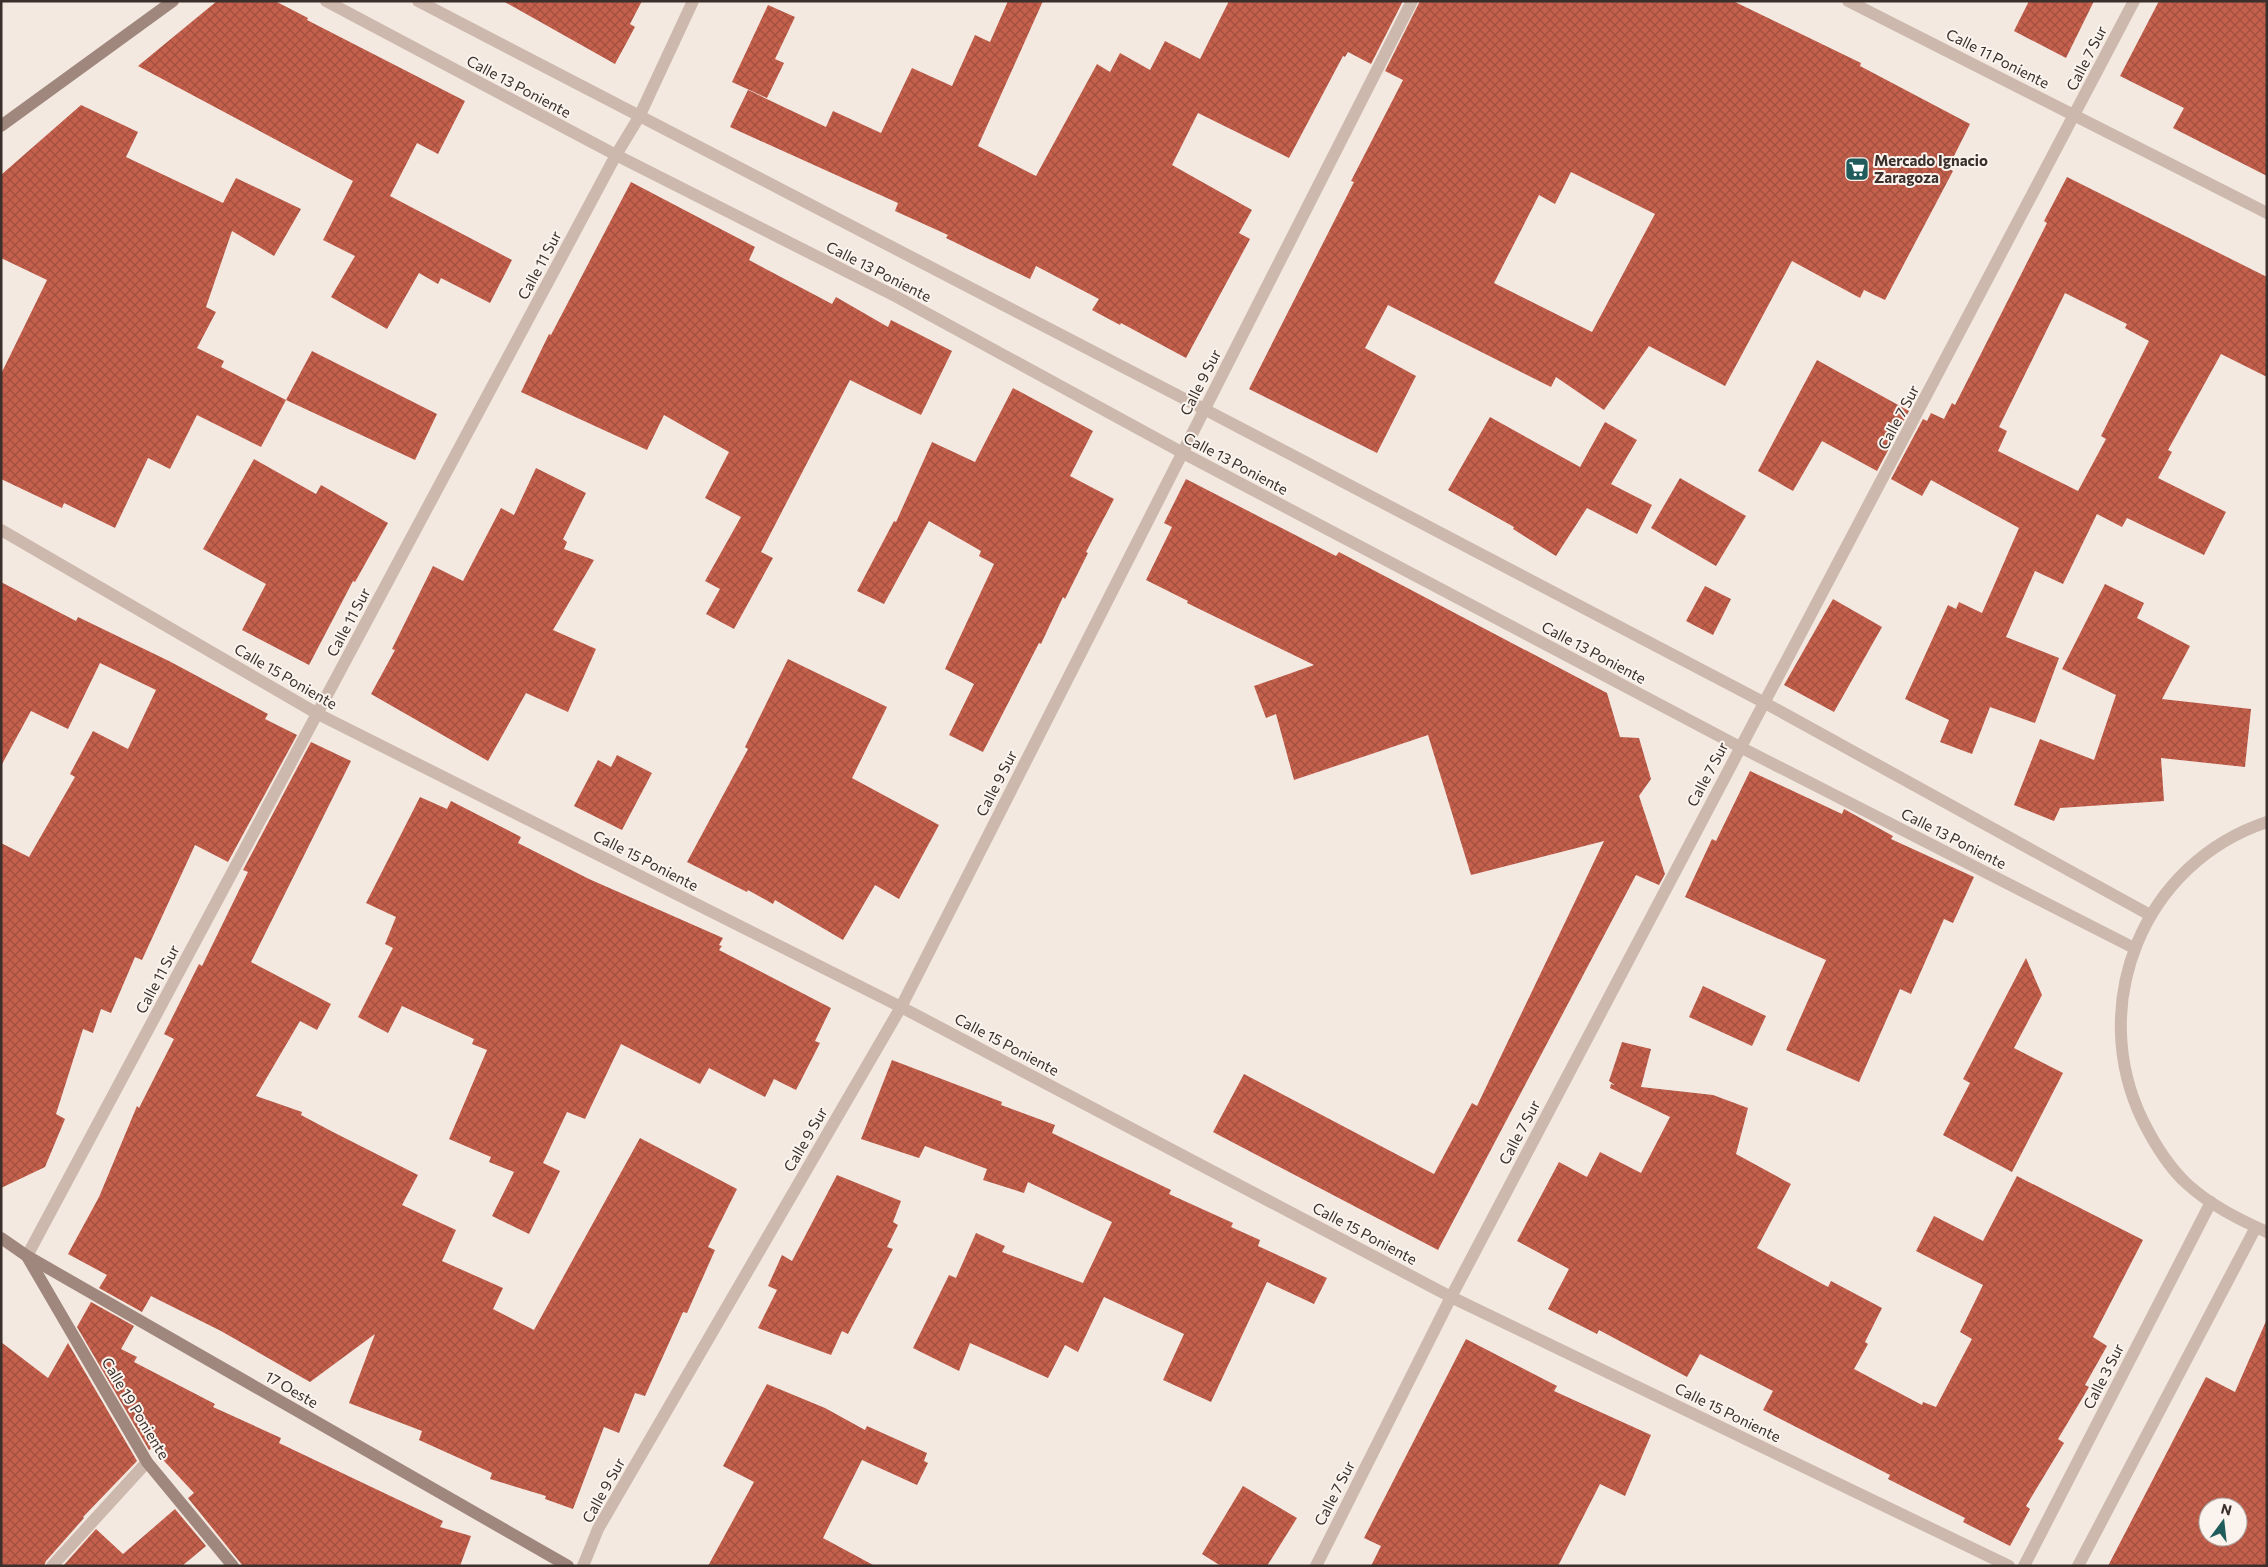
<svg xmlns="http://www.w3.org/2000/svg" width="2268" height="1567" font-family="Commissioner,sans-serif">
<style>
.building{fill:url(#building-cross-hatch);fill-rule:evenodd}
.lines{fill:none;stroke-linecap:round;stroke-linejoin:round}
.street{stroke:#ccb8ac;stroke-width:12}
.secondary{stroke:#a0877d;stroke-width:12}
.labels{text-anchor:middle;dominant-baseline:central;stroke-width:4;stroke-linejoin:round;paint-order:stroke}
.street-label{font-size:15px;fill:#3a2f2b;stroke:#fbf4ee}
.poi-label{font-size:15px;font-weight:bold;fill:#3a2f2b;stroke:#fbf4ee;text-anchor:start}
</style>
<defs>
<pattern id="building-cross-hatch" width="8" height="8" patternUnits="userSpaceOnUse" patternTransform="scale(1.25)"><rect width="8" height="8" fill="#c5604d"/><path d="M0 0l8 8M0 8l8-8" fill="none" stroke="#a15040"/></pattern>
</defs>
<rect width="100%" height="100%" fill="#f3e9e1"/>
<g class="building">
<path d="M217,1H275L308,18L307,20L465,101L438,154L417,143L390,196L512,260L490,303L441,278L438,284L419,273L387,329L331,297L355,256L323,240L353,181L138,66Z"/>
<path d="M503,1H642L630,24L635,27L615,64Z"/>
<path d="M1008,1H1043L978,146L1036,176L1097,64L1110,72L1120,53L1150,70L1165,41L1200,59L1229,1H1403L1371,64L1348,52L1345,57L1343,56L1289,158L1198,113L1172,165L1252,210L1239,233L1250,239L1186,358L1121,323L1120,325L1092,310L1099,299L1036,266L1030,279L946,238L948,235L895,211L898,203L730,127L748,90L826,127L833,111L881,133L912,68L952,86L975,35L990,42Z"/>
<path d="M1420,1H1733L1861,63L1860,66L1970,124L1948,168L1953,171L1885,300L1864,290L1860,298L1792,261L1725,386L1649,346L1604,410L1556,377L1551,387L1388,305L1365,348L1416,376L1377,453L1249,389L1354,182L1351,181L1403,80L1385,71ZM1571,172L1655,214L1592,332L1494,283L1539,195L1555,204Z"/>
<path d="M2029,1H2094L2066,58L2014,31Z"/>
<path d="M2159,1H2267V176L2173,128L2184,108L2120,76Z"/>
<path d="M768,5L795,17L775,59L784,63L767,98L732,82Z"/>
<path d="M81,105L138,132L126,157L223,203L236,178L301,209L274,256L232,231L206,307L216,312L197,348L224,361L221,367L286,400L261,447L197,415L170,469L148,458L115,528L64,503L62,508L1,479V374L47,280L1,258V175Z"/>
<path d="M2067,177L2267,277V377L2221,354L2168,450L2172,452L2158,478L2226,512L2204,555L2127,518L2122,527L2097,514L2063,584L2035,571L2006,637L2059,658L2035,723L1990,707L1972,754L1940,742L1949,720L1905,699L1948,605L1956,609L1959,602L1982,613L2019,528L1931,480L1922,496L1891,479L1923,419L1927,421L1931,413L1944,419L1952,403L1955,405L2047,223L2044,221ZM2065,293L2127,324L2125,328L2149,341L2101,436L2106,439L2078,491L1998,451L2007,431L1999,427Z"/>
<path d="M631,182L755,247L749,260L832,304L836,297L888,327L891,320L952,351L921,415L850,380L761,552L773,558L734,629L706,614L720,589L705,581L741,517L705,498L729,452L664,415L647,450L521,392L549,334L551,335Z"/>
<path d="M312,351L437,414L415,460L286,400Z"/>
<path d="M1817,360L1909,411L1877,471L1822,441L1793,491L1758,471Z"/>
<path d="M1013,388L1093,431L1070,476L1114,499L1086,552L1088,553L1065,599L1063,597L1041,644L1039,643L983,752L949,735L974,684L945,669L994,564L979,556L981,551L929,521L884,604L857,591L894,521L896,522L932,442L975,462Z"/>
<path d="M1490,417L1580,467L1605,422L1637,440L1611,484L1652,505L1637,534L1587,508L1556,556L1513,529L1514,527L1448,490Z"/>
<path d="M254,459L316,494L321,485L388,523L355,582L353,581L309,665L242,630L266,584L203,549Z"/>
<path d="M536,468L586,493L563,539L567,542L564,549L594,560L553,630L596,649L568,712L526,693L488,761L371,694L395,650L392,649L433,566L463,581L501,508L514,515Z"/>
<path d="M1680,478L1746,516L1716,566L1651,528Z"/>
<path d="M1186,479L1336,556L1339,552L1607,693L1620,737L1639,738L1651,779L1639,796L1665,874L1659,885L1636,875L1438,1250L1213,1132L1244,1074L1434,1174L1472,1103L1477,1106L1604,841L1471,875L1428,735L1294,780L1276,714L1266,718L1254,686L1314,665L1187,603L1188,601L1146,580L1172,527L1164,523Z"/>
<path d="M1,582L76,621L78,617L169,661L268,714L265,719L297,735L228,862L195,845L142,960L135,957L111,1013L101,1009L93,1033L83,1029L56,1114L65,1119L45,1167L1,1188V843L29,857L75,777L70,774L93,731L128,749L156,690L100,663L68,729L31,711L1,766Z"/>
<path d="M2105,584L2144,603L2137,618L2190,646L2162,699L2251,709L2245,767L2161,758L2164,801L2060,808L2054,821L2014,805L2040,739L2094,760L2116,695L2062,669Z"/>
<path d="M1705,586L1731,599L1713,635L1686,621Z"/>
<path d="M1833,599L1882,627L1834,712L1784,685Z"/>
<path d="M788,659L887,707L852,778L939,825L899,899L875,885L843,940L775,900L773,904L748,890L747,892L687,862L748,749L745,747Z"/>
<path d="M311,742L351,761L251,962L331,1004L317,1030L300,1021L256,1096L302,1112L301,1115L331,1131L418,1175L402,1205L456,1230L442,1261L503,1288L493,1309L534,1330L640,1138L737,1189L708,1247L715,1250L687,1313L683,1312L645,1396L635,1393L619,1433L604,1427L573,1509L545,1499L546,1496L490,1479L492,1473L419,1440L422,1431L349,1403L375,1334L310,1382L221,1331L151,1296L142,1312L99,1288L107,1275L68,1254L99,1197L137,1106L139,1108L174,1039L164,1034L199,964L202,966L248,872L243,870Z"/>
<path d="M617,755L652,773L622,830L574,806L598,760L611,767Z"/>
<path d="M1750,771L1842,814L1844,809L1893,836L1891,839L1974,877L1953,923L1944,919L1911,994L1900,989L1859,1082L1786,1050L1826,960L1685,897L1712,839L1716,841Z"/>
<path d="M420,797L447,809L451,801L521,837L518,843L589,879L723,938L719,945L722,946L719,950L831,1008L815,1041L820,1043L796,1090L774,1079L765,1097L709,1068L700,1084L621,1044L585,1119L567,1112L543,1163L560,1171L529,1234L492,1216L514,1172L489,1162L491,1157L449,1139L487,1050L472,1044L474,1039L402,1006L388,1033L358,1017L393,948L385,944L396,917L366,903Z"/>
<path d="M2026,958L2042,995L2014,1048L2063,1073L2012,1172L1943,1135L1970,1083L1963,1079Z"/>
<path d="M1703,986L1766,1016L1752,1046L1689,1017Z"/>
<path d="M1622,1042L1651,1049L1641,1087L1713,1095L1748,1108L1736,1154L1791,1184L1757,1248L1828,1287L1831,1281L1882,1308L1865,1342L1868,1344L1854,1369L1922,1405L1923,1402L1936,1407L1972,1339L1960,1332L1983,1285L1916,1251L1934,1216L1983,1241L2017,1176L2143,1240L2093,1337L2107,1346L2085,1385L2089,1387L2058,1439L2064,1443L2026,1506L2030,1509L2010,1546L1963,1522L1965,1518L1888,1479L1890,1475L1763,1410L1773,1391L1700,1354L1687,1377L1599,1330L1597,1334L1548,1309L1569,1269L1517,1241L1559,1162L1587,1177L1600,1152L1641,1173L1670,1117L1610,1088L1611,1084L1615,1085L1609,1081Z"/>
<path d="M892,1060L1002,1102L1001,1105L1055,1125L1052,1133L1171,1190L1169,1194L1233,1223L1231,1227L1260,1240L1258,1246L1327,1278L1314,1304L1267,1282L1211,1402L1163,1380L1184,1334L1104,1297L1078,1352L1065,1345L1048,1378L970,1343L959,1371L913,1348L949,1275L956,1278L976,1233L1005,1246L1002,1252L1083,1283L1112,1222L1028,1182L1024,1193L983,1180L987,1169L925,1146L919,1158L861,1139Z"/>
<path d="M837,1175L901,1201L893,1222L898,1225L887,1247L893,1249L848,1334L842,1331L831,1355L758,1328L777,1290L768,1286L782,1255L792,1261Z"/>
<path d="M91,1302L134,1326L121,1349L137,1357L134,1362L215,1404L213,1407L281,1438L279,1443L443,1521L440,1527L471,1536L460,1566H243L188,1498L194,1493L152,1448L149,1450L77,1327Z"/>
<path d="M2267,1319V1566H2108L2206,1377L2235,1392ZM2208,1507H2238V1537H2208Z"/>
<path d="M1466,1339L1557,1386L1554,1391L1651,1435L1625,1496L1600,1484L1558,1566H1371L1381,1546L1364,1538Z"/>
<path d="M1,1342L48,1378L68,1343L137,1461L83,1517L84,1518L46,1561L44,1566H1Z"/>
<path d="M767,1384L825,1408L865,1430L867,1426L927,1453L924,1461L928,1463L917,1485L862,1460L823,1538L875,1566H708L754,1482L723,1466Z"/>
<path d="M1243,1486L1297,1518L1267,1566H1221L1202,1554Z"/>
<path d="M175,1509L206,1546L182,1566H63L96,1529L123,1554Z"/>
</g>
<g class="lines">
<g class="street">
<path d="M326,1L616,155L897,297L1183,453L1740,747L2134,948"/>
<path d="M418,1L1204,409L1765,703L2150,915"/>
<path d="M1848,1L2267,213"/>
<path d="M1,530L318,714L901,1007L1451,1297L2009,1566"/>
<path d="M2267,822C2143,863 2086,1005 2143,1121C2154,1143 2168,1166 2186,1183C2210,1205 2238,1219 2267,1232"/>
<path d="M27,1256L616,155L639,117L693,1"/>
<path d="M52,1566L147,1462"/>
<path d="M583,1566L598,1529L901,1007L1412,1"/>
<path d="M1316,1566L1451,1297L2134,1"/>
<path d="M2024,1566L2211,1202"/>
<path d="M2078,1566L2256,1227"/>
</g>
<g class="secondary">
<path d="M1,126L173,1"/>
<path d="M1,1238L27,1256L568,1566"/>
<path d="M28,1258L147,1462L233,1566"/>
</g>
</g>
<defs>
<g id="supermarket-square" transform="scale(1.25)"><rect x="-9" y="-9" width="18" height="18" rx="4" fill="#205c5b" stroke="#fbf4ee"/><path d="M-6-5.5h2.5l.6 2H6L4.5 2H-2.5L-4.4-4H-6ZM-1.5 3.2a1.3 1.3 0 1 0 .1 0ZM3 3.2a1.3 1.3 0 1 0 .1 0Z" fill="#fff"/></g>
</defs>
<g fill-rule="evenodd">
<use href="#supermarket-square" x="1857" y="169"/>
</g>
<g class="labels">
<g class="street-label">
<text transform="translate(1998 58) rotate(27)">Calle 11 Poniente</text>
<text transform="translate(2086 58) rotate(-63)">Calle 7 Sur</text>
<text transform="translate(519 86) rotate(28)">Calle 13 Poniente</text>
<text transform="translate(539 265) rotate(-62)">Calle 11 Sur</text>
<text transform="translate(879 271) rotate(27)">Calle 13 Poniente</text>
<text transform="translate(1200 382) rotate(-63)">Calle 9 Sur</text>
<text transform="translate(1898 417) rotate(-62)">Calle 7 Sur</text>
<text transform="translate(1236 463) rotate(28)">Calle 13 Poniente</text>
<text transform="translate(348 622) rotate(-62)">Calle 11 Sur</text>
<text transform="translate(1594 652) rotate(28)">Calle 13 Poniente</text>
<text transform="translate(286 676) rotate(30)">Calle 15 Poniente</text>
<text transform="translate(1707 774) rotate(-62)">Calle 7 Sur</text>
<text transform="translate(996 783) rotate(-63)">Calle 9 Sur</text>
<text transform="translate(1954 838) rotate(27)">Calle 13 Poniente</text>
<text transform="translate(646 860) rotate(27)">Calle 15 Poniente</text>
<text transform="translate(157 979) rotate(-62)">Calle 11 Sur</text>
<text transform="translate(1007 1044) rotate(28)">Calle 15 Poniente</text>
<text transform="translate(1519 1132) rotate(-62)">Calle 7 Sur</text>
<text transform="translate(805 1139) rotate(-60)">Calle 9 Sur</text>
<text transform="translate(1365 1233) rotate(28)">Calle 15 Poniente</text>
<text transform="translate(2103 1376) rotate(-63)">Calle 3 Sur</text>
<text transform="translate(292 1389) rotate(30)">17 Oeste</text>
<text transform="translate(136 1408) rotate(59)">Calle 19 Poniente</text>
<text transform="translate(1728 1412) rotate(26)">Calle 15 Poniente</text>
<text transform="translate(603 1490) rotate(-61)">Calle 9 Sur</text>
<text transform="translate(1334 1493) rotate(-63)">Calle 7 Sur</text>
</g>
<g class="poi-label">
<text x="1874" y="160">Mercado Ignacio<tspan x="1874" dy="17">Zaragoza</tspan></text>
</g>
</g>
<rect width="2268" height="1567" fill="none" stroke="#3a2f2b" stroke-width="5"/>
<g transform="translate(2223 1522) rotate(15)"><circle r="24" fill="#fbf4ee" stroke="#aea5a0"/>
<path d="M0-4L9 19L0 12L-9 19Z" fill="#205c5b"/>
<text y="-8" font-size="14" font-weight="bold" text-anchor="middle" fill="#3a2f2b">N</text>
</g>
</svg>
